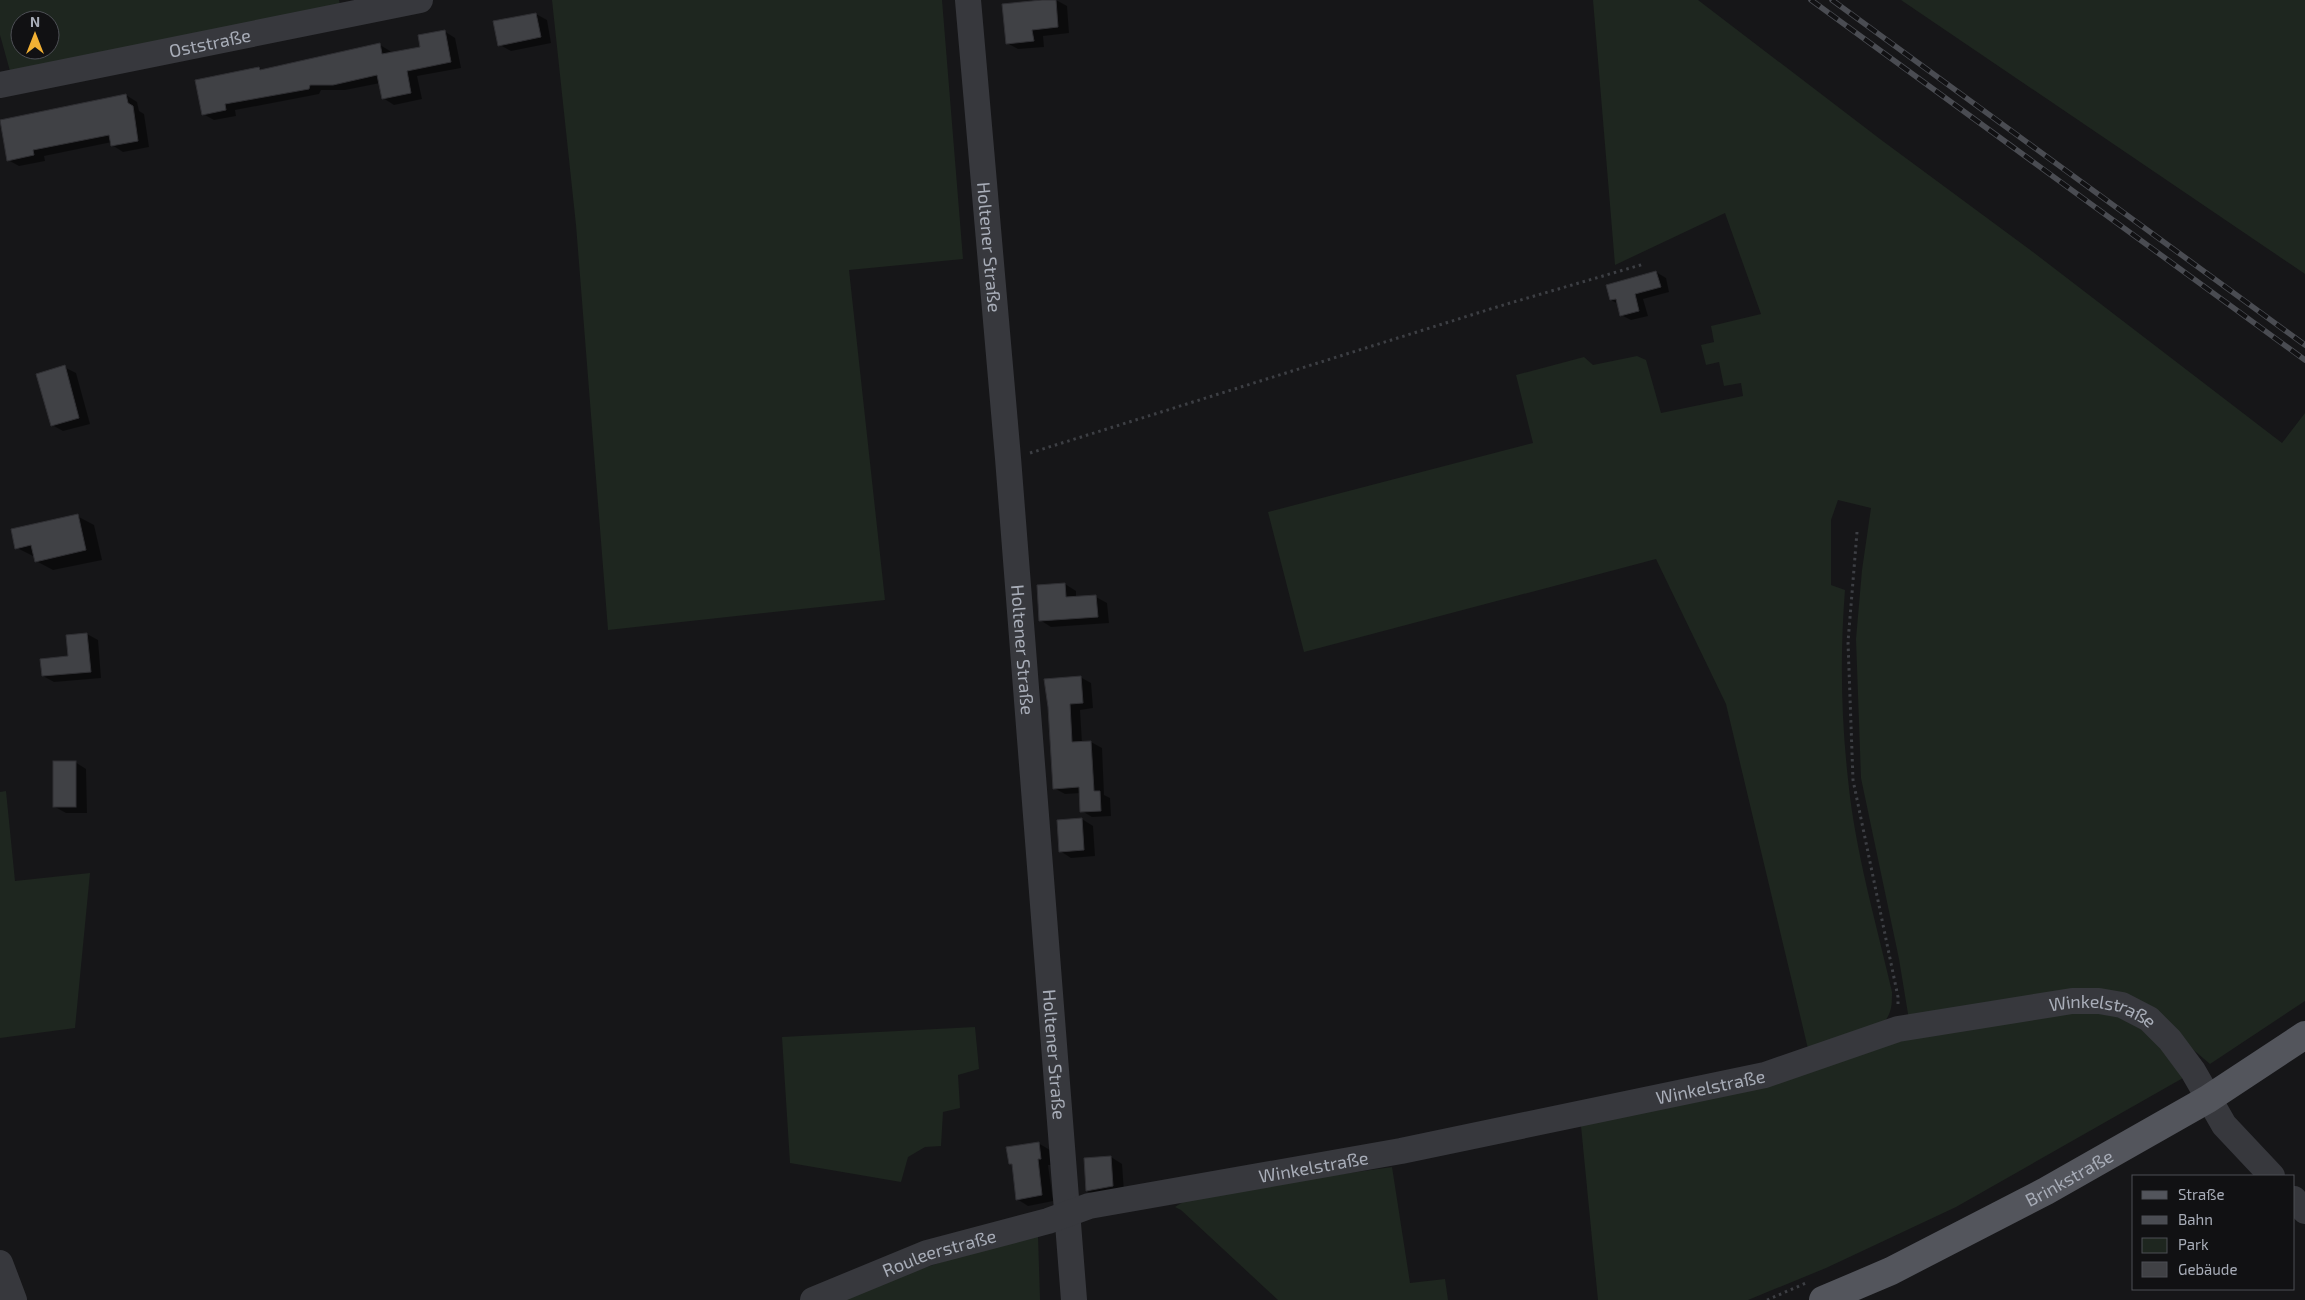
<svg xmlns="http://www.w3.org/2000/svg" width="2305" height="1300" font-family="'Exo 2',sans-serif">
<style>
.green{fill:#1e261f;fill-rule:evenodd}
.shadow{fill:#0007}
.building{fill:#404145;stroke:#303034}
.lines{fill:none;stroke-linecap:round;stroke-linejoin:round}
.path{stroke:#3d3f44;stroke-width:3;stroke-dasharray:2.5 4;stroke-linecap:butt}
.minor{stroke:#37383d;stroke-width:26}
.major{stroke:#53555c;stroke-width:28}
.rail-casing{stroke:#4a4c52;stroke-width:5.5}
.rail{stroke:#111113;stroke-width:4;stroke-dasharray:11;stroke-linecap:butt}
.labels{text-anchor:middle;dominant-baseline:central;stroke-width:4;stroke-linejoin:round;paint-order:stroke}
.street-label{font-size:18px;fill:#a8adb8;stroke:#111113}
</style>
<rect width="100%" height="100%" fill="#161618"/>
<g class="green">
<path d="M0,0H339L340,4L10,71L0,35ZM20,20H50V50H20Z"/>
<path d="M552,0H942L963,259L849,270L885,600L608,630L576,225Z"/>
<path d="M1593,0H1698L1880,139L2033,252L2282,443L2305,413V1001L2210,1064L2148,1011L1909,1020L1899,959L1861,778L1856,639L1862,570L1871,508L1838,500L1831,520V585L1845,590C1840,653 1841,716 1848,779C1855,851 1876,922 1892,992C1892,1004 1892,1014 1883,1023L1809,1053L1726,704L1656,559L1304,652L1268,512L1533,443L1516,375L1584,357L1593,365L1637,356L1646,360L1661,413L1743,396L1741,383L1724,386L1719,362L1706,365L1701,345L1714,342L1711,326L1761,314L1725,213L1615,265Z"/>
<path d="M1901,0H2305V274Z"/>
<path d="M6,791L15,881L90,873L75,1028L0,1038V792Z"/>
<path d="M2059,1009L2133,1018L2190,1074L1956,1207L1826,1268L1748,1300H1598L1581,1126L1853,1050Z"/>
<path d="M975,1027L979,1069L958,1075L960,1108L943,1112L941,1146L925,1147L908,1157L901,1182L790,1163L782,1037Z"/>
<path d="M1392,1167L1410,1283L1445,1279L1448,1300H1278L1181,1210L1175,1207L1194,1195Z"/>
<path d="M1038,1236L1040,1300H841L900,1276L951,1259Z"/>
</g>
<g class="shadow">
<path d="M1056,0L1067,6L1069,33L1043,36L1044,47L1018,49L1007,43Z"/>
<path d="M536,14L547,20L551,43L511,51L500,45Z"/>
<path d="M444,31L455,38L461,68L417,76L422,99L394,105L383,98L380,83L345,90H321L319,94L235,110L236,116L214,120L203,114L259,68L263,70L380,45L390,51L391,54L422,48Z"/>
<path d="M126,95L137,102L139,111L144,114L149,147L123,152L112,145V142L44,156L45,161L19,166L8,160L0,121Z"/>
<path d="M1656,272L1666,278L1669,292L1643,299L1648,316L1631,320L1621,315L1618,304L1611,300Z"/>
<path d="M64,367L76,373L90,424L63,431L52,425Z"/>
<path d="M77,516L94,525L102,560L53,570L36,561L35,557L17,548Z"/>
<path d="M1065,584L1076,591V598L1096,597L1107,603L1109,623L1051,627L1040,620Z"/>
<path d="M87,634L98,640L101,678L54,682L43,676L70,657Z"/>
<path d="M1080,677L1091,683L1093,708L1080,710L1082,743L1091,742L1102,748L1104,795L1110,798L1111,816L1092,817L1082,811L1081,793L1065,794L1054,788L1049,706Z"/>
<path d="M75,762L86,769L87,813H66L55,807Z"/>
<path d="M1082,819L1093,826L1095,856L1071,858L1060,851Z"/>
<path d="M1038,1143L1050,1150L1052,1165H1048L1053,1201L1028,1206L1017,1199L1013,1165L1010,1164Z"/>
<path d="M1111,1157L1122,1164L1124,1192L1098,1197L1087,1191Z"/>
</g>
<g class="building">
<path d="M1042,0H1056L1058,27L1032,30L1034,41L1006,44L1002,4Z"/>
<path d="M536,13L541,37L498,46L493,21Z"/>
<path d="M445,30L451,62L407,71L411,93L382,99L377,75L333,85H310L309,89L225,104L226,110L202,115L195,80L259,67L260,70L380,43L382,54L420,47L418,35Z"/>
<path d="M126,94L128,103L133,106L138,141L111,146L109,135L33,150L34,155L7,161L0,120Z"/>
<path d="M1656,271L1661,287L1635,294L1639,311L1620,316L1616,299L1610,300L1606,285Z"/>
<path d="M65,365L79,418L51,426L36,374Z"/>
<path d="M78,514L86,550L35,562L31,545L15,549L11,529Z"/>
<path d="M1065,583L1066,597L1096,595L1098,617L1039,621L1037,585Z"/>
<path d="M87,633L91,672L42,676L40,659L68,656L66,635Z"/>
<path d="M1081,676L1083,703L1070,704L1072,742L1091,741L1094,791H1100L1101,811L1080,812L1079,787L1053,789L1048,707L1044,679Z"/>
<rect x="53" y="761" width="23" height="46"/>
<path d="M1082,818L1084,850L1059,852L1057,820Z"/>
<path d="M1039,1142L1041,1159H1038L1042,1195L1016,1200L1012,1164H1009L1006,1147Z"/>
<path d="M1111,1156L1113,1186L1086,1191L1084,1158Z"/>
</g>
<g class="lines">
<g class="path">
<path d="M1030,453L1500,306L1644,264"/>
<path d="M1857,532L1848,642L1853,780L1898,997V1006"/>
<path d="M1767,1300L1806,1283"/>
</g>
<g class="minor">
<path id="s1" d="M968,0L1008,458L1074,1300"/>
<path id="s2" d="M0,85L420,0"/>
<path d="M2294,1199L2305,1211"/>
<path d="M0,1263L14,1300"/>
<path id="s3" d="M813,1300L927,1253L1048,1221L1089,1206L1401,1151L1765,1075L1898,1029L2072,1001H2099L2122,1005L2149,1019L2170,1040L2193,1071L2224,1125L2272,1176"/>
</g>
<path class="major" id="s4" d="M1823,1300L1891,1271L2046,1191L2208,1099L2305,1035"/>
<g class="rail-casing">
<g id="rail">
<path d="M1811,0L2305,360"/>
<path d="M1832,0L2305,345"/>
</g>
</g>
<use href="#rail" class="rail"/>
</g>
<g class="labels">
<g class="street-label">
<text stroke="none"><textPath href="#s2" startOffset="214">Oststraße</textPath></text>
<text stroke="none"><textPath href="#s1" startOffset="248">Holtener Straße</textPath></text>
<text stroke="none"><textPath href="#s1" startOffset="652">Holtener Straße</textPath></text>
<text stroke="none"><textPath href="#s3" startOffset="1330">Winkelstraße</textPath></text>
<text stroke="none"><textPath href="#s1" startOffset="1058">Holtener Straße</textPath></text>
<text stroke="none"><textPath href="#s3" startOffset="925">Winkelstraße</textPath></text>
<text stroke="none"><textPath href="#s3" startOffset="520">Winkelstraße</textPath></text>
<text stroke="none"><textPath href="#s4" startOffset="275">Brinkstraße</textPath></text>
<text stroke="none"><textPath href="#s3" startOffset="135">Rouleerstraße</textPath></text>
</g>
</g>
<rect x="2132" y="1175" width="162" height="115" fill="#111113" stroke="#4d4f55"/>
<rect x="2142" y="1191" width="25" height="8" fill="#53555c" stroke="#4d4f55"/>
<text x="2178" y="1200" font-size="15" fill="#a8adb8">Straße</text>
<rect x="2142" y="1216" width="25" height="8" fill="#4a4c52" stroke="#4d4f55"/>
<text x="2178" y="1225" font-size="15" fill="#a8adb8">Bahn</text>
<rect x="2142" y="1238" width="25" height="15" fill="#1e261f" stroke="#4d4f55"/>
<text x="2178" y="1250" font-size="15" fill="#a8adb8">Park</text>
<rect x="2142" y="1262" width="25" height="15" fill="#404145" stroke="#4d4f55"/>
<text x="2178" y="1275" font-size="15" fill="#a8adb8">Gebäude</text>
<g transform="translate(35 35)"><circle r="24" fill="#111113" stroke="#4d4f55"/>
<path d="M0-4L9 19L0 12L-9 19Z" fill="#f2b134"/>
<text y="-8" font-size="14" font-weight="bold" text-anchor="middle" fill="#a8adb8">N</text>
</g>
</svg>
